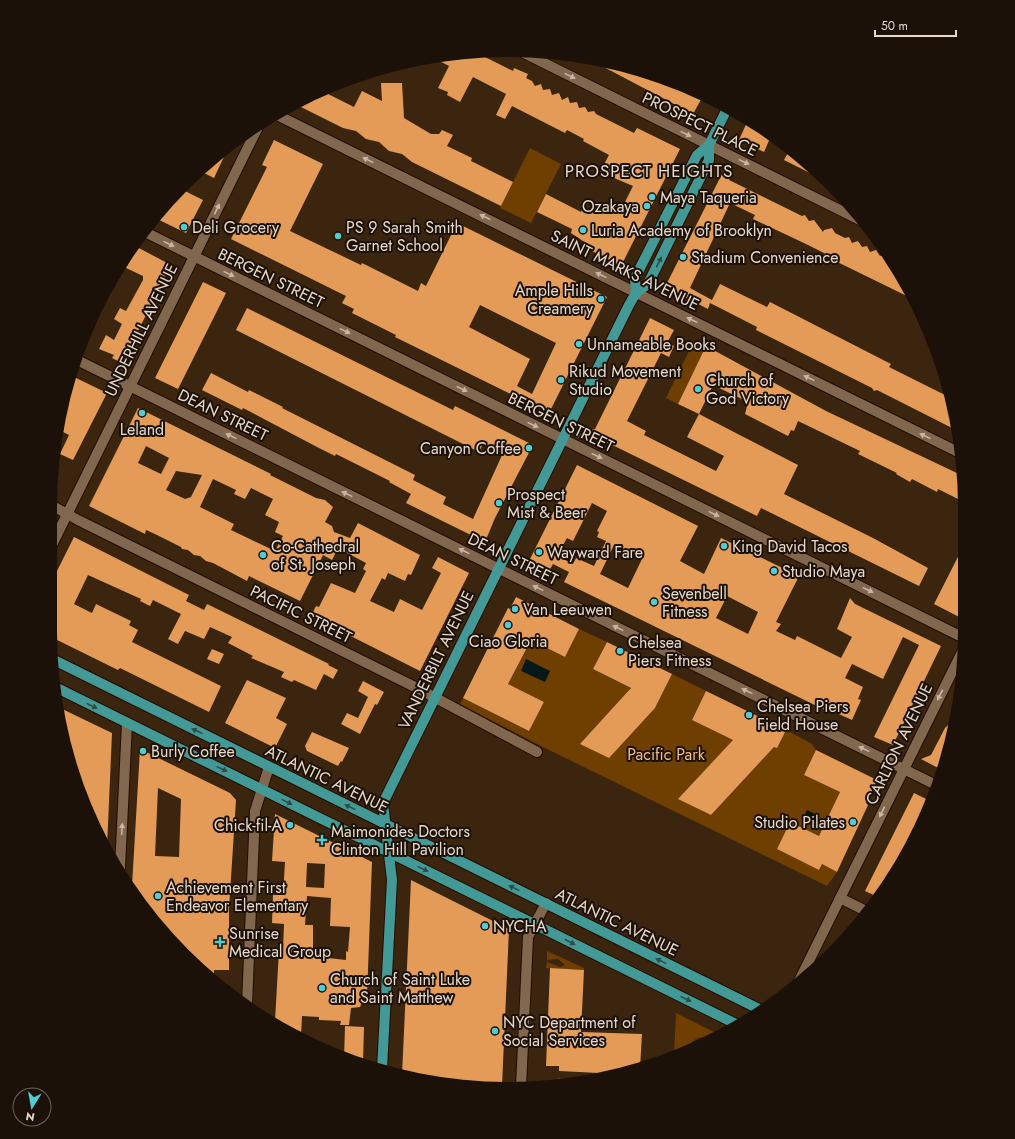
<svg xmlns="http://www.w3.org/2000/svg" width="1015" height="1139" font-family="Jost,sans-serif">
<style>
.green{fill:#6f3e01}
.water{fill:#061819}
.building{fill:#e39b57;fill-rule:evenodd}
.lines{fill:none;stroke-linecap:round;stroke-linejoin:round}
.minor-casing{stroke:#220d00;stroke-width:12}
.major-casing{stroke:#220d00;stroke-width:12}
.minor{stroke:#82674f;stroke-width:10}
.major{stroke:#429995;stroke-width:10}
.oneway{fill:#c9b6a6}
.oneway2{fill:#2d4e47}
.poi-dot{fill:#51ccd4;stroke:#1b1108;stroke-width:1.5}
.labels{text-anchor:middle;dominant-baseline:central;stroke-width:4;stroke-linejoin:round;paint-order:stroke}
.street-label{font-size:16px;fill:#e7d8cb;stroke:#1b1108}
.poi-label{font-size:16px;fill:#e7d8cb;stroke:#1b1108;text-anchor:start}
.park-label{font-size:16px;fill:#f3bb8a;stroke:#1b1108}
.neighbourhood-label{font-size:17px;letter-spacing:1px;fill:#e7d8cb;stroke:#1b1108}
</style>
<rect width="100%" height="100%" fill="#3c250f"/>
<g class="green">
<path d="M530,148L561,164L531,223L500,208Z"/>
<path d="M694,341L706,346L678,404L666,398Z"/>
<path d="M579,629L607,642L593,669L630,688L627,693L581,744L655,708L672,674L706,691L692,720L733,740L679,799L711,815L774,747L786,730L812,744L816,750L804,775L840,792L819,836L790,822L777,849L819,870L822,864L837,872L827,886L545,748L460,704L463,698L529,731L544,702L508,684L531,640L565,657Z"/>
<path d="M547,951L584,968V970L546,968L547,962L560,967L565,965L558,959L547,960Z"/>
<path d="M676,1013L720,1035L713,1040C706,1036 698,1036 692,1042L691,1049L674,1055Z"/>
<path d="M558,1078L588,1080L546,1087Z"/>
</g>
<g class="water">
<path d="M526,659L550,671L545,682L521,671Z"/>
<path d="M807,810L819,816L815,824L803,818Z"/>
</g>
<g class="building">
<path d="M477,51H486L483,56L513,71L514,68L528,74L526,78L532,81L535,86L541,84L543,90L550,89L552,95L559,93L562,100L568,97L570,103L577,102L579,108L585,107L588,112L594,111L596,114L634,133L637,128L680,149L621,266L590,250L592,247L571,233L572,229L537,212L546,194L581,212L583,207L595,212L598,206L610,212L613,206L621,210L633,186L600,172L609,155L583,141L584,139L567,130L565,133L512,106L505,119L496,115L506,94L473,77L460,102L447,95L448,92L438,88L449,66L434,58Z"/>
<path d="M599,61L654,74L703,96L693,114L598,64Z"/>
<path d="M381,83H402L404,118L431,134H439L442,130L453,135L447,146L472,158L471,161L513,182L501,206L412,162L402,154L389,151L379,142L366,139L356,131L343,128L299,106V101L322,91L354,107L362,91L382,101Z"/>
<path d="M748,120L771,136L764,152L739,140Z"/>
<path d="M274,140L323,164L290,231L361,265L362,263L418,291L421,283L426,286L457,223L607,297L549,413L395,337L396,335L352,313L354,309L342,303L346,296L231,239L267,167L262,165ZM480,305L556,343L532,394L517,386L530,359L469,327Z"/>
<path d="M230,144L214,178L200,171L229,144Z"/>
<path d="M790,149L809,163L822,179L784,160Z"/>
<path d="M724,170L732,174L729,180L802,216L805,215L809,221L814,220L823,232L824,230L832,228L835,233L845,238L849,237L852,243L858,241L862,247L867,246L870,252L876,250L880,256L885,254L893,269L894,267L915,300L823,255L824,253L806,244L753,219L755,215L730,203L690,288L712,300L711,302L720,284L767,307L770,302L891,364L889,367L951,398L956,430L877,390L874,391L872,388L756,330L757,327L718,307L710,303L708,309L665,287Z"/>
<path d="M181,189L203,200L186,233L155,218L171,198L175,200Z"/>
<path d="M135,246L171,265L122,363L112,358L114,355L99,349L106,335L114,340L122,324L114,319L120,308L126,311L143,280V276L124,267L125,264L123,263Z"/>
<path d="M203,282L226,293L178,389L155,378Z"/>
<path d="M247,308L453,410L455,406L533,445L495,518L485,542L406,503L411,494L389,482L390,481L336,454L335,456L317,447L247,410L243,408L242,410L202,390L211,373L248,392L249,390L283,407L282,408L415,475L413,480L446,497L443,504L473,519L503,453L483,443L479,452L236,330Z"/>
<path d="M650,318L674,330L667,343L674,346L669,357L661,353L627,421L646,431L644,435L716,471L724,456L687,437L699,414L798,465L784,494L873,538L928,568L919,586L761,508L757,516L596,437L576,438L575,435L595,429Z"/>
<path d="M706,346L826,411L959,474L964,477V502L938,489L937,492L912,479L910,482L896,474L897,473L858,454L860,451L798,421L794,431L791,430L788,436L745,414L748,402L713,385L699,414L678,404Z"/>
<path d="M72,376L107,393L73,460L60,454L69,435L57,429L59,418Z"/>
<path d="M138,408L271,474L270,475L316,498L325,500L333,507L325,522L332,526L334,532L350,538L358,523L420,555L411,575L408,574L405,581L388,573L385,580L382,578L370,601L394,612L400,599L422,610L441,573L432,568L438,557L469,573L420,671L311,616L316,606L319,607L331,583L355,593L366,571L363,569L366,563L338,548L332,560L323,555L300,601L249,576L247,581L213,563L206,561L200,556L194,555L188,550L182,549L181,547L155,534L146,530L145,534L89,506ZM146,446L169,458L161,474L138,463ZM176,471L202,475L191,497L185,499L166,490ZM213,479L236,490L234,494L245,499L251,488L273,499L265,515L279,522L275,532L283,536L275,551L231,530L234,524L200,507Z"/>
<path d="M577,465L698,526L680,561L704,574L721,538L799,576L776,622L781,624L776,631L795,640L797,636L841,658L852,637L837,629L850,598L855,604L941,646L893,745L874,737L919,645L903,637L883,679L852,664L845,678L863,687L858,699L861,700L852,720L830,710L829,712L564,582L569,572L553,564L548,573L528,563ZM592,503L607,511L597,531L599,532L597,537L606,541L594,566L576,558L573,564L557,556L567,538L573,541ZM614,545L642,559L628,588L600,574ZM727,596L758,612L748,634L716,618Z"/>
<path d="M74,537L189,595L186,601L204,610L207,604L329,664L328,665L338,670L333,679L324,674L316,690L294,680L292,682L281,677L284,672L251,658L253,656L228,643L232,637L210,627L204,639L185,631L178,644L168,639L181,614L153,600L150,606L140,601L141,599L88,575L74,604L92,613L96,604L131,621L129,625L138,630L132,642L221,686L209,712L120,668L118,670L51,637L50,585Z"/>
<path d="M964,545V600L960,608L963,619L934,604Z"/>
<path d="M516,597L579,629L565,657L531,640L508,684L544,702L529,731L463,698L508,608L510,609Z"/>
<path d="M607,642L672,674L655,708L609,758L580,744L631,688L593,669Z"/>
<path d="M212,649L224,654L219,664L207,659Z"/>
<path d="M247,680L286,698L276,718L287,724L275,748L225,723Z"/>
<path d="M363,681L384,692L377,705L375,704L360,734L341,724L347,713L358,718L368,697L358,691Z"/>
<path d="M706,691L786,730L777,748L774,747L711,815L678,799L733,740L692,720Z"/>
<path d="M60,708L112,733L107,848L97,834L66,750Z"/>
<path d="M954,720L949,750L942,770L921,759L931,755L945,728Z"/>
<path d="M312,732L349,748L342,762L341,761L338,766L307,751L305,746Z"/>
<path d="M140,749L230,793L236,800L229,909V970H214V980L163,933L132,886ZM158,788L181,799L179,857L155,856Z"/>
<path d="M816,750L877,780L866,803L868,805L837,872L822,864L819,870L777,849L790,822L819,836L840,792L804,775Z"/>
<path d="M914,793L930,801L918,834L878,897L865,891Z"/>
<path d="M275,814L372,862L367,996H365L360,1007L351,1008L349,1025H340L341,1021L319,1020V1017L302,1016L301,1036L275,1021L279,950H283L284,924L272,923L273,895H283L285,862L272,861ZM307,863L325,864L324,888L306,887ZM307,896L331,898L330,926L350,927L348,952L346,951V960L328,958V953L313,952V925H305Z"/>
<path d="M411,880L509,929L502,1086L418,1080L402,1075Z"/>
<path d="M550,968L584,970L581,1032L642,1034L640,1068L619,1074L559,1071V1066H546Z"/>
<path d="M345,1026L364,1027L363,1063L344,1058Z"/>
</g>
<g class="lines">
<g class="minor-casing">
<g id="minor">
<path d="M522,52L864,222"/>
<path d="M277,115L960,453"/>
<path d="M145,232L964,638"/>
<path d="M77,360L936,785"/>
<path d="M51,505L78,520L417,688L537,752"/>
<path d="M51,547L258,127"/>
<path d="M120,868L127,723"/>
<path d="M840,898L868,912"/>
<path d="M798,983L964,648"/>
<path d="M247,1005L255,811L269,767"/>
<path d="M521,1087L528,937L546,903"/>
</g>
</g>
<g class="major-casing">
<g id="major">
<path d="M636,293L635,278L697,155L709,145L728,107"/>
<path d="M54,660L759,1009"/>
<path d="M57,688L736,1024"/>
<path d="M382,1069L392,880L383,803L629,305L636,293L648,284L709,160V145"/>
</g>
</g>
<use href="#minor" class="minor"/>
<use href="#major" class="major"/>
</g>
<defs><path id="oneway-solid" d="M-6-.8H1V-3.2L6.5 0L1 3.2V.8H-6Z"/></defs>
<g class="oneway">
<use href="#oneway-solid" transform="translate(570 76) rotate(26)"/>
<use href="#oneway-solid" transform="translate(686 134) rotate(26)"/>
<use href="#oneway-solid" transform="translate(368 160) rotate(-154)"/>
<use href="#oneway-solid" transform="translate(744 162) rotate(26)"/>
<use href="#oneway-solid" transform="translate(217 209) rotate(-64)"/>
<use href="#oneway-solid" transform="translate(485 217) rotate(-154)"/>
<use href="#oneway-solid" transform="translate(169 244) rotate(26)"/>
<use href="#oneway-solid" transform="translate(229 274) rotate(26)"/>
<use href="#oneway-solid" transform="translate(601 275) rotate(-154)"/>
<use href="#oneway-solid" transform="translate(692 320) rotate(-154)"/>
<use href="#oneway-solid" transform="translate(345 331) rotate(26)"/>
<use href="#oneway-solid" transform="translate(809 378) rotate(-154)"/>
<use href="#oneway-solid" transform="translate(462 389) rotate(26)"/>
<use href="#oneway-solid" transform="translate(533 425) rotate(26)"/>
<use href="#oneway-solid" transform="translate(231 436) rotate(-154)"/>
<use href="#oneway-solid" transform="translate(925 436) rotate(-154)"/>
<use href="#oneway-solid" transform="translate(597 456) rotate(26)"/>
<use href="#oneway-solid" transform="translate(347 494) rotate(-154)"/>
<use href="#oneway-solid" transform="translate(714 514) rotate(26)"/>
<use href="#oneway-solid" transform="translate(464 551) rotate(-154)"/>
<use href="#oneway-solid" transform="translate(538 588) rotate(-154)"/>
<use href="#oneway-solid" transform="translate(868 590) rotate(26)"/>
<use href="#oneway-solid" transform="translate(618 628) rotate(-154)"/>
<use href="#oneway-solid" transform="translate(747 691) rotate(-154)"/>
<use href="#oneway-solid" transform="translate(940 695) rotate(117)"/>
<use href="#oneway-solid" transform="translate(864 749) rotate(-154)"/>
<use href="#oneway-solid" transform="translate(882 812) rotate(116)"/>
<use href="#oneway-solid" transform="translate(122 829) rotate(-87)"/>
</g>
<g class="oneway2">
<use href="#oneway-solid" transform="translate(659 262) rotate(-64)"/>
<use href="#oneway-solid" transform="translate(92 706) rotate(26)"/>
<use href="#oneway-solid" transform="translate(197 731) rotate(-154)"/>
<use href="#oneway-solid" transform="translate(222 769) rotate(26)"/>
<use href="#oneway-solid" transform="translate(287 802) rotate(26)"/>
<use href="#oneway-solid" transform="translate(350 807) rotate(-154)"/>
<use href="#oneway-solid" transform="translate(423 869) rotate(26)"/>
<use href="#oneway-solid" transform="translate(514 888) rotate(-154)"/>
<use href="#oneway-solid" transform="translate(570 942) rotate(27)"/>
<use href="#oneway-solid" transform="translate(661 961) rotate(-154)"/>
<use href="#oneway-solid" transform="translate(686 999) rotate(26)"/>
</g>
<g class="poi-dot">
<circle cx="652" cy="197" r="4"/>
<circle cx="647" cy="206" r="4"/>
<circle cx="184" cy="227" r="4"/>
<circle cx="583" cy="230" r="4"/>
<circle cx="338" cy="236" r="4"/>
<circle cx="683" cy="257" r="4"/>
<circle cx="601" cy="299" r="4"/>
<circle cx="579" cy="344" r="4"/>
<circle cx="561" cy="380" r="4"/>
<circle cx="698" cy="389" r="4"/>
<circle cx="142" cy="413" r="4"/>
<circle cx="529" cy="448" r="4"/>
<circle cx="499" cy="503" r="4"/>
<circle cx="724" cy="546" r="4"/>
<circle cx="539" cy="552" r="4"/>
<circle cx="263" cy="555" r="4"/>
<circle cx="774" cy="571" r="4"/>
<circle cx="654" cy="602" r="4"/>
<circle cx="515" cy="609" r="4"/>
<circle cx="508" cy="625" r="4"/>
<circle cx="620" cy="651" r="4"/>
<circle cx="749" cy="715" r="4"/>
<circle cx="143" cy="751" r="4"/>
<circle cx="853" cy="822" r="4"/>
<circle cx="290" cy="825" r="4"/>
<path d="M320 834h4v4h4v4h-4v4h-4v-4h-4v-4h4z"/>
<circle cx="158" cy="896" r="4"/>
<circle cx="485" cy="926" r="4"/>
<path d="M218 936h4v4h4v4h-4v4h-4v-4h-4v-4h4z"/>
<circle cx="322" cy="988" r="4"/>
<circle cx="495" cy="1031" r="4"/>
</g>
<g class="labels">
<g class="street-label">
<text transform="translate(700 124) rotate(26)">PROSPECT PLACE</text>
<text transform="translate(625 270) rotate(26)">SAINT MARKS AVENUE</text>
<text transform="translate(271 278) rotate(26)">BERGEN STREET</text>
<text transform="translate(141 330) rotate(-64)">UNDERHILL AVENUE</text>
<text transform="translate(223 415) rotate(26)">DEAN STREET</text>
<text transform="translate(561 422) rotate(26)">BERGEN STREET</text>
<text transform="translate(513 559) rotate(26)">DEAN STREET</text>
<text transform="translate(301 614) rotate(26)">PACIFIC STREET</text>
<text transform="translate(436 660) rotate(-64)">VANDERBILT AVENUE</text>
<text transform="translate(899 744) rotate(-64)">CARLTON AVENUE</text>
<text transform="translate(327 779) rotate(26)">ATLANTIC AVENUE</text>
<text transform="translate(617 922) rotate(26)">ATLANTIC AVENUE</text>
</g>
<g class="poi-label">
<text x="660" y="197">Maya Taqueria</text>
<text x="639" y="206" text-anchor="end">Ozakaya</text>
<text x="192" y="227">Deli Grocery</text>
<text x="346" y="227">PS 9 Sarah Smith<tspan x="346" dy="18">Garnet School</tspan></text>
<text x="591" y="230">Luria Academy of Brooklyn</text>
<text x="691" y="257">Stadium Convenience</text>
<text x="593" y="290" text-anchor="end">Ample Hills<tspan x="593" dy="18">Creamery</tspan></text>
<text x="587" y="344">Unnameable Books</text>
<text x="569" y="371">Rikud Movement<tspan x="569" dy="18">Studio</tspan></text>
<text x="706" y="380">Church of<tspan x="706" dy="18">God Victory</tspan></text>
<text x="142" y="429" text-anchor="middle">Leland</text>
<text x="521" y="448" text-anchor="end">Canyon Coffee</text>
<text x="507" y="494">Prospect<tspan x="507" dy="18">Mist &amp; Beer</tspan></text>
<text x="271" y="546">Co-Cathedral<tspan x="271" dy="18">of St. Joseph</tspan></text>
<text x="732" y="546">King David Tacos</text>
<text x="547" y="552">Wayward Fare</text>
<text x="782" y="571">Studio Maya</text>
<text x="662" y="593">Sevenbell<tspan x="662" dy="18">Fitness</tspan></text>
<text x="523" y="609">Van Leeuwen</text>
<text x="508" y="641" text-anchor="middle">Ciao Gloria</text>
<text x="628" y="642">Chelsea<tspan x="628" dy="18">Piers Fitness</tspan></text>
<text x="757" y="706">Chelsea Piers<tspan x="757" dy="18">Field House</tspan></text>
<text x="151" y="751">Burly Coffee</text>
<text x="845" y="822" text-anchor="end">Studio Pilates</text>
<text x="282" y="825" text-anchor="end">Chick-fil-A</text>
<text x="331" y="831">Maimonides Doctors<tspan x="331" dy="18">Clinton Hill Pavilion</tspan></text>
<text x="166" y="887">Achievement First<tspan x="166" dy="18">Endeavor Elementary</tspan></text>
<text x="493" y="926">NYCHA</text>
<text x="229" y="933">Sunrise<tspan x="229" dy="18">Medical Group</tspan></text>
<text x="330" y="979">Church of Saint Luke<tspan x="330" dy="18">and Saint Matthew</tspan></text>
<text x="503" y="1022">NYC Department of<tspan x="503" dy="18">Social Services</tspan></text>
</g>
<g class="park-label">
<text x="666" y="754">Pacific Park</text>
</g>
<g class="neighbourhood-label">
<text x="649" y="171">PROSPECT HEIGHTS</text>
</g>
</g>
<path d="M0 0H1015V1139H0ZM507 57H508A450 450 0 0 1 958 507V632A450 450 0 0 1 508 1082H507A450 450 0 0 1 57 632V507A450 450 0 0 1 507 57Z" fill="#1b1108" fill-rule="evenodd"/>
<g transform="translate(32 1107) rotate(191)"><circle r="19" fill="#1b1108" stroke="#6d6156"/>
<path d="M0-3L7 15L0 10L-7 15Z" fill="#51ccd4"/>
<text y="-6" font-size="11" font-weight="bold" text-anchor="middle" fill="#e7d8cb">N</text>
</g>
<path d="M875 30v6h81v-6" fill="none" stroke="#e7d8cb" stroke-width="2"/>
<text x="881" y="30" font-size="12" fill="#e7d8cb" stroke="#1b1108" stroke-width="3" paint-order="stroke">50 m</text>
</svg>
